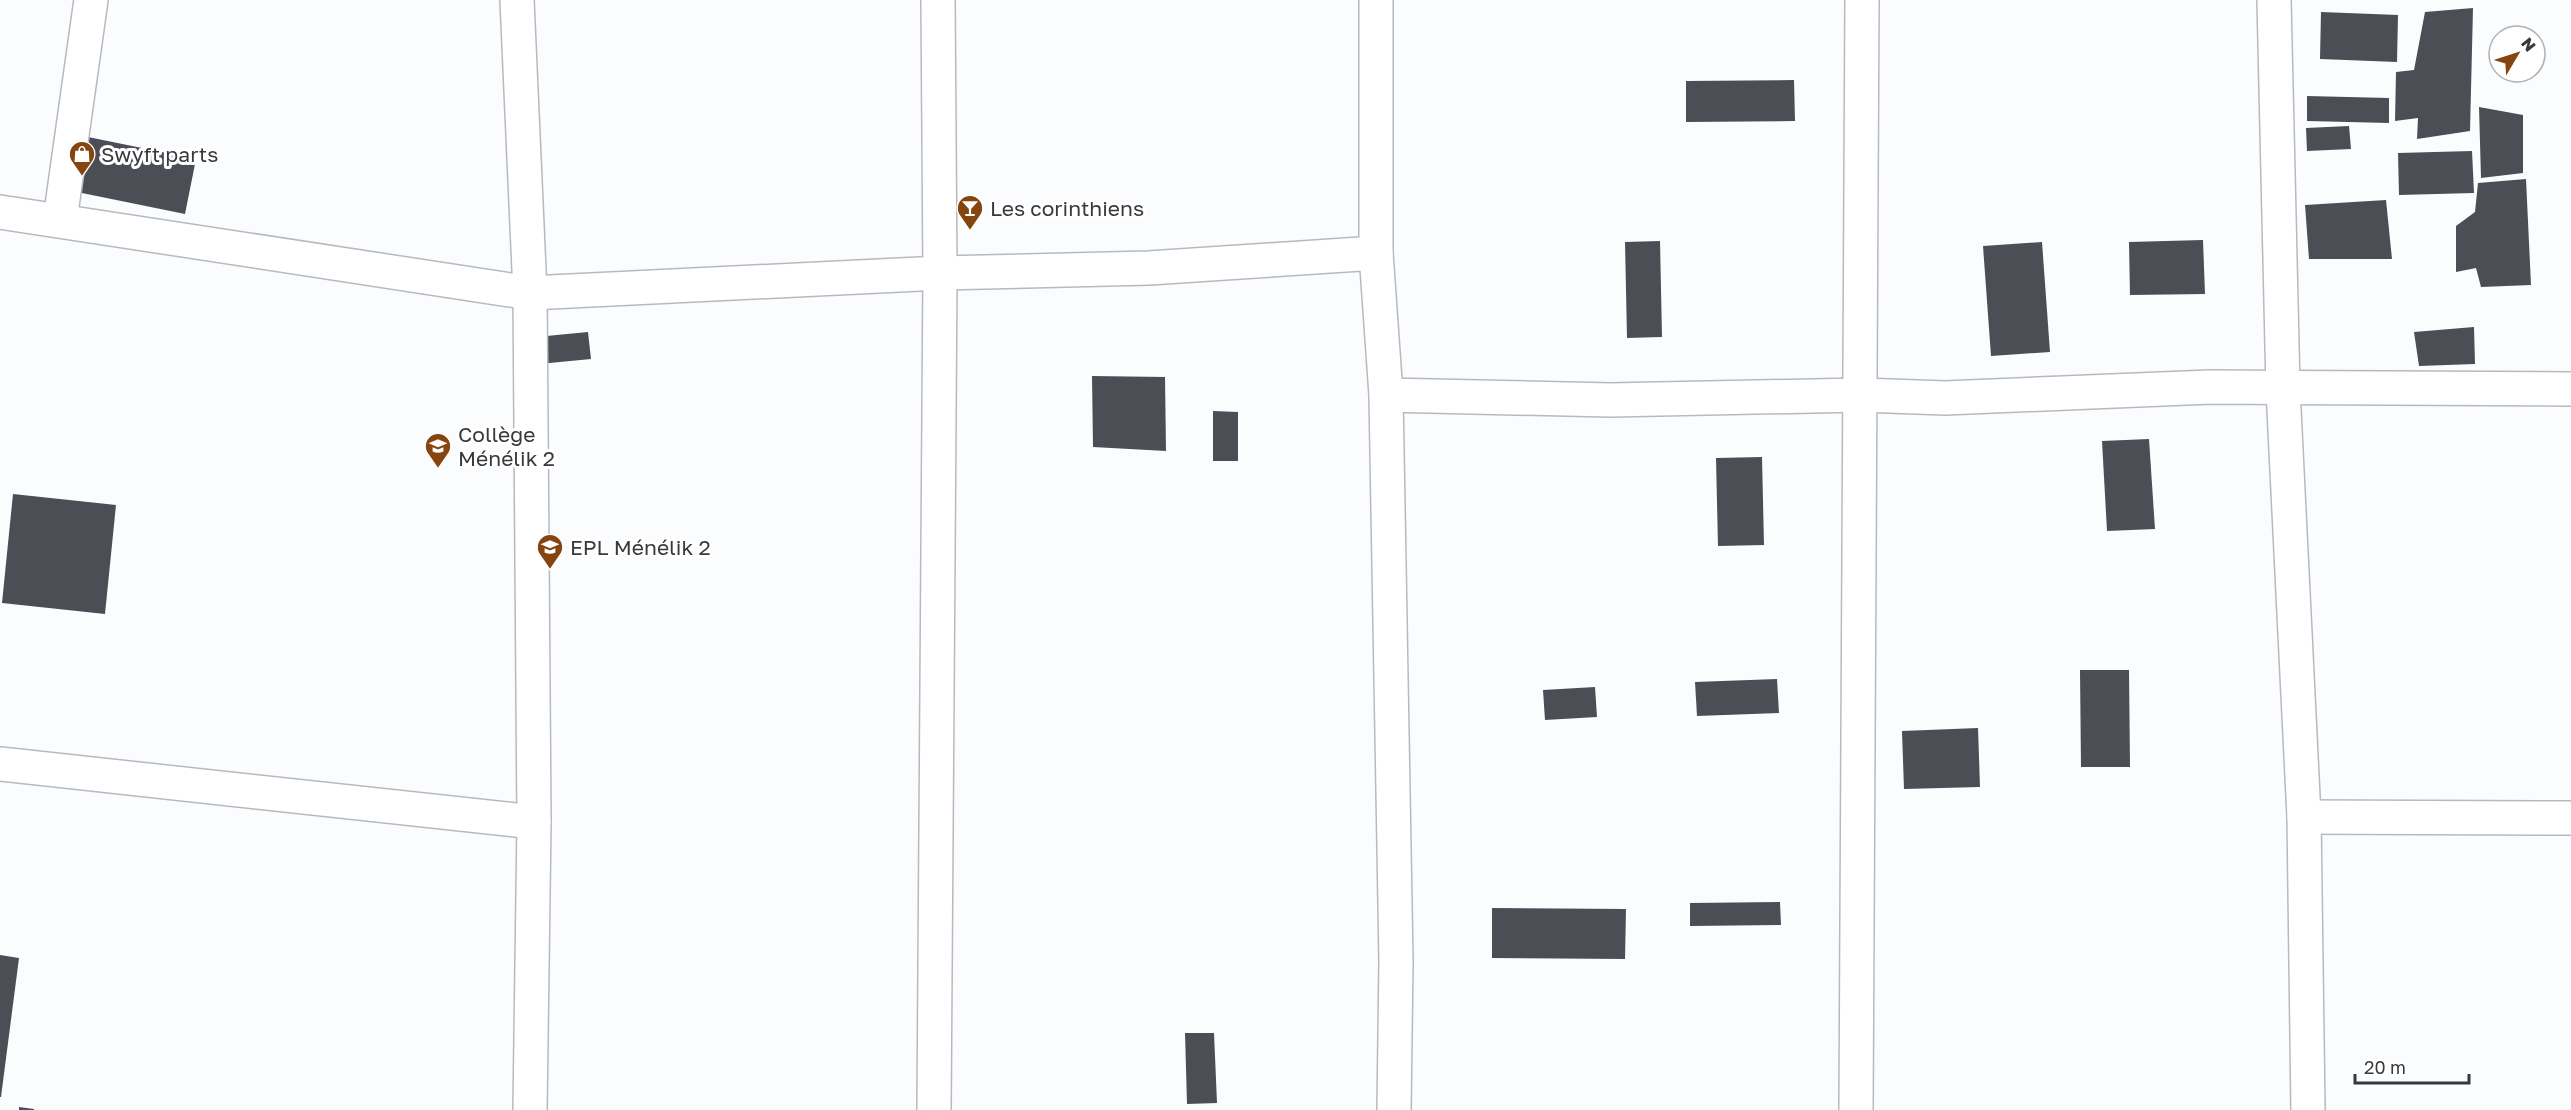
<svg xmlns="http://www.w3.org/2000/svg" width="2571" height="1110" font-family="'Golos Text',sans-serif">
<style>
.building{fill:#4b4e54}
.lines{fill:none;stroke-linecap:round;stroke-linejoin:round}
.street-casing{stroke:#b6bac0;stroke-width:36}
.street{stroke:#fff;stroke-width:33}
.labels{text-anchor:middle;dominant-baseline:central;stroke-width:6;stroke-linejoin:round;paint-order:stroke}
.poi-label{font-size:21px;fill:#38393c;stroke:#fff;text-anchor:start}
</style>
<rect width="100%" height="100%" fill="#fafcfe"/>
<g class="building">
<path d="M2473,8L2470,131L2417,139L2418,118L2395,121L2396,72L2414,70L2425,12Z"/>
<path d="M2321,12L2398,15L2397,62L2320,59Z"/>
<path d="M1794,80L1795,121L1686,122V81Z"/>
<path d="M2307,96L2389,98V123L2307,121Z"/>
<path d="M2479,107L2523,115V173L2481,178Z"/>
<path d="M2349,126L2351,149L2307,151L2306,128Z"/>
<path d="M88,137L196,159L185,214L77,192Z"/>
<path d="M2472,151L2474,193L2399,195L2398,153Z"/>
<path d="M2526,179L2531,285L2481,287L2476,268L2456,272V226L2475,212L2478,183Z"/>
<path d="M2386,200L2392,259H2309L2305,205Z"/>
<path d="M2203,240L2205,294L2130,295L2129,242Z"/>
<path d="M1660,241L1662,337L1627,338L1625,242Z"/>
<path d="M2042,242L2050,352L1991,356L1983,246Z"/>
<path d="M2474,327L2475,364L2419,366L2414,332Z"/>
<path d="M588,332L591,359L539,364L536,337Z"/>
<path d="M1092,376L1165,377L1166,451L1093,447Z"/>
<path d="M1213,411L1238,412V461H1213Z"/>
<path d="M2149,439L2155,529L2107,531L2102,441Z"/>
<path d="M1762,457L1764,545L1718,546L1716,458Z"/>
<path d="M13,494L116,505L105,614L2,603Z"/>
<path d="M2080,670H2129L2130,767H2081Z"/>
<path d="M1777,679L1779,713L1697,716L1695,682Z"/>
<path d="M1595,687L1597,717L1545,720L1543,690Z"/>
<path d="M1978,728L1980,787L1904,789L1902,731Z"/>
<path d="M1780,902L1781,925L1690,926V903Z"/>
<path d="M1492,908L1626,909L1625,959L1492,958Z"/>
<path d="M0,955L19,958L1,1097H0Z"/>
<path d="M1185,1033H1214L1217,1103L1187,1104Z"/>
<path d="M19,1107L34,1109V1110H19Z"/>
</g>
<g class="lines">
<g class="street-casing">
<g id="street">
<path d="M517,0L530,293L534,822L530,1110"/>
<path d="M1376,0V253L1386,395L1396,961L1394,1110"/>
<path d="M2274,0L2283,389L2304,817L2308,1110"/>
<path d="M0,212L530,293L940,273L1149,268L1376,253"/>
<path d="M60,220L91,0"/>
<path d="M1386,395L1610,400L1861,395L1945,398L2210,387L2571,389"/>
<path d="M0,764L534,822"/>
<path d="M2304,817L2571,818"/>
<path d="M934,1110L940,273L938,0"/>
<path d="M1856,1110L1862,0"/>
</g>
</g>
<use href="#street" class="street"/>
</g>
<defs>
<g id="shop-pin" transform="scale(1.35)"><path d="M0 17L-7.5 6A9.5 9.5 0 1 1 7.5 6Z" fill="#86450f" stroke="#fff"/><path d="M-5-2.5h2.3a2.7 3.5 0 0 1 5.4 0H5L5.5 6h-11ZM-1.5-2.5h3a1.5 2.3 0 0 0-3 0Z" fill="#fff"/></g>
<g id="bar-pin" transform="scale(1.35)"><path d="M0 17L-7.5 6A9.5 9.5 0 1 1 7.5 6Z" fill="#86450f" stroke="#fff"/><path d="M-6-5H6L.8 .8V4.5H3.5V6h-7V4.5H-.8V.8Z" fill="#fff"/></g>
<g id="school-pin" transform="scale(1.35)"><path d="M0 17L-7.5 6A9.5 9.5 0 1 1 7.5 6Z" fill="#86450f" stroke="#fff"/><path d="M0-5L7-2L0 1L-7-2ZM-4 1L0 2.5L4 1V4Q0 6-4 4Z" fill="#fff"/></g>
</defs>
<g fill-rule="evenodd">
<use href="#shop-pin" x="82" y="154"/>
<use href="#bar-pin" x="970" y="208"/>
<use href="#school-pin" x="438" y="446"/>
<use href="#school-pin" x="550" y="547"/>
</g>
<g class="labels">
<g class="poi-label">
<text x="101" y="154">Swyft parts</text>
<text x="990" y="208">Les corinthiens</text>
<text x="458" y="434">Collège<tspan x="458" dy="24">Ménélik 2</tspan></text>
<text x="570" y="547">EPL Ménélik 2</text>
</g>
</g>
<g transform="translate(2517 54) rotate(51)"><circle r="28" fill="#ffffff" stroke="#afb0b1" stroke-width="1.5"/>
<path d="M0-4.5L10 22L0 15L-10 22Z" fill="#86450f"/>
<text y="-9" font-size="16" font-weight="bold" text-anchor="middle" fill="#38393c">N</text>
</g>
<path d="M2355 1074v9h114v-9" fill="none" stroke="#38393c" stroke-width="3"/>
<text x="2364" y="1074" font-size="18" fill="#38393c" stroke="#ffffff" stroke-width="4.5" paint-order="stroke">20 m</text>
</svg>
